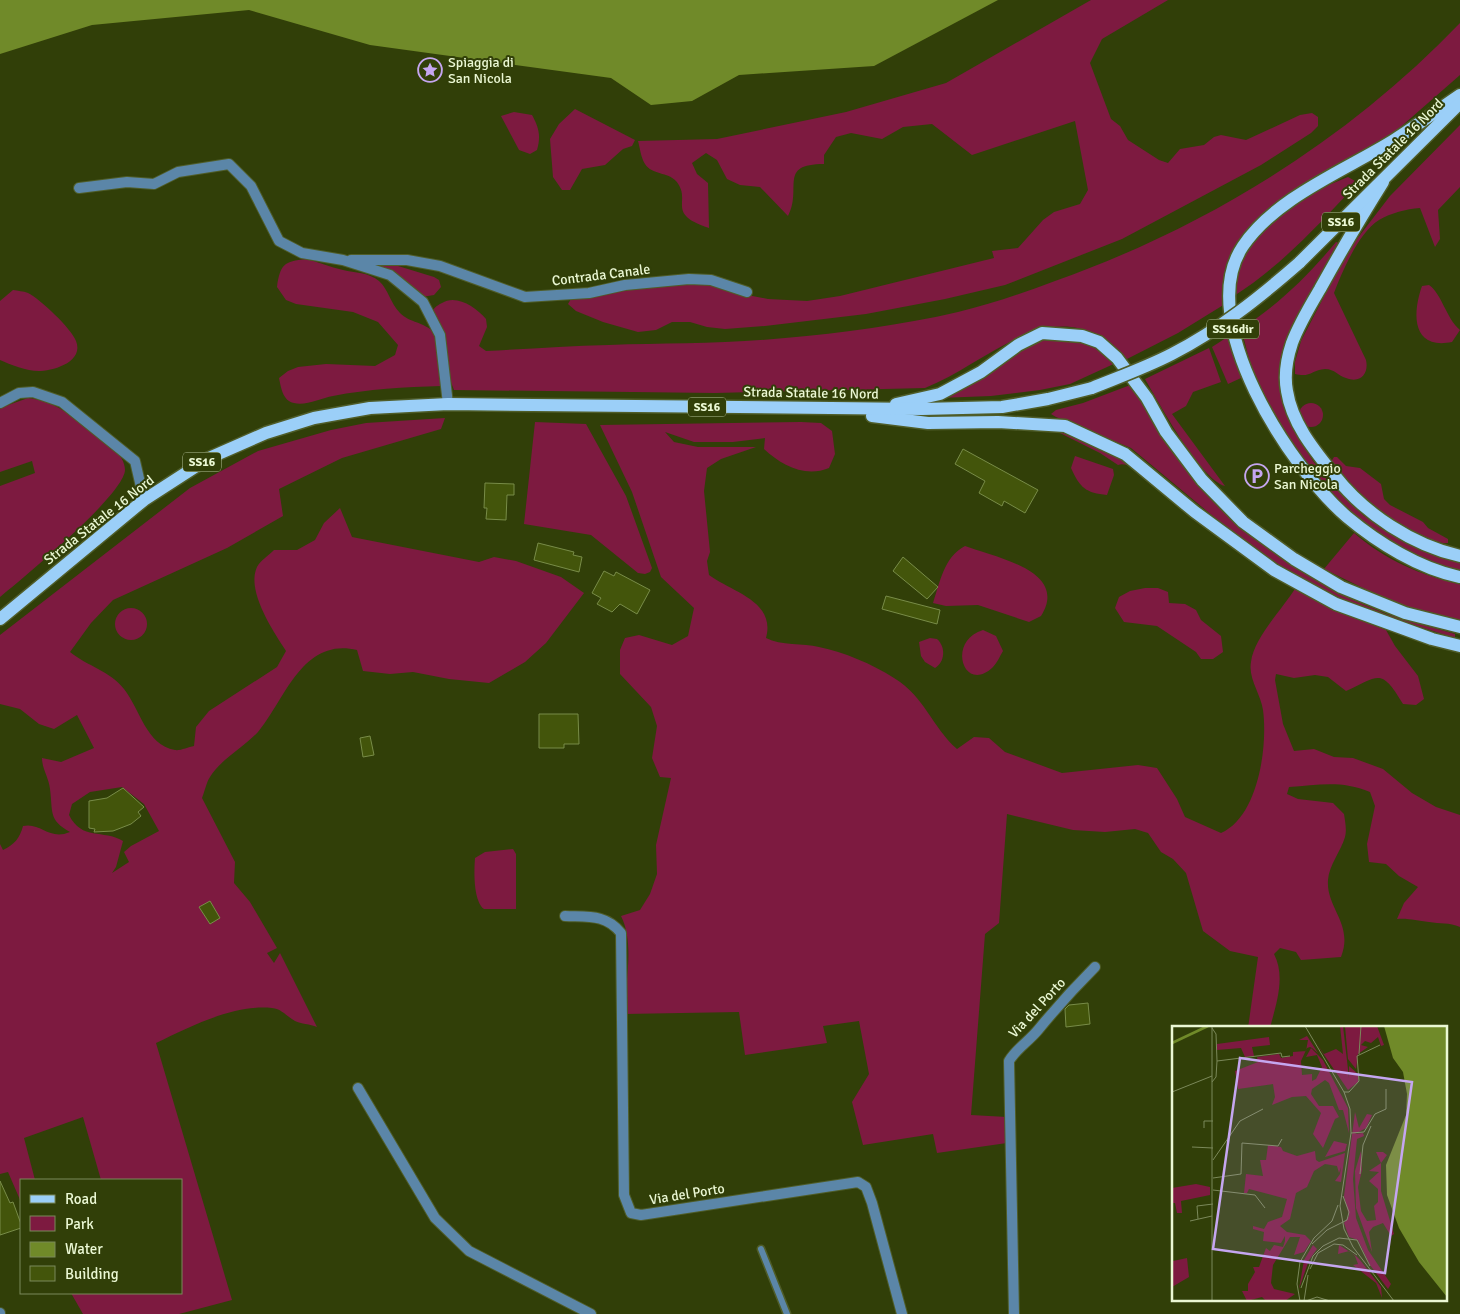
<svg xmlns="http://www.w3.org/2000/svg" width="1460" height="1314" font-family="Signika,sans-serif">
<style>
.green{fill:#7d1a40;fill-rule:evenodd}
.water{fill:#708a29}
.building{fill:#43550b;stroke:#788c48}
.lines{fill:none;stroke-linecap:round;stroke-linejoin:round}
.lane-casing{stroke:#4f5d29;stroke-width:9}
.street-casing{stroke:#4f5d29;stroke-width:12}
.primary-casing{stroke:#4f5d29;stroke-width:15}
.lane{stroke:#5b86a8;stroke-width:6}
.street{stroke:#5b86a8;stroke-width:10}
.primary{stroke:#9bcff8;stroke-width:12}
.primary-bridge-casing{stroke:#4f5d29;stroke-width:15;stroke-linecap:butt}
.primary-bridge{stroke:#9bcff8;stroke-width:12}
.labels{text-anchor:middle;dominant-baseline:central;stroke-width:4;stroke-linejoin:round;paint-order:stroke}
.shield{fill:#313f08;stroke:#b3c097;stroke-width:1}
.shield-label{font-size:12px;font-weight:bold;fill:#ebf8d4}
.poi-label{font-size:14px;fill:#ebf8d4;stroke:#313f08;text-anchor:start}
.street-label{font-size:14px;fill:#ebf8d4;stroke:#313f08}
.inset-river{fill:none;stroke:#708a29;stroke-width:2.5}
.inset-road{fill:none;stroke:#7b895a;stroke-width:1}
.view{fill:#c5a6f0;fill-opacity:0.15;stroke:#c5a6f0;stroke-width:2.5}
.inset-edge{fill:none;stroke:#ebf8d4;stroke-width:2.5}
</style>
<rect width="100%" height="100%" fill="#313f08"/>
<g class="green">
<path d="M1091,0H1168L1102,39L1090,63L1111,119L1120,126L1128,140L1159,160L1168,163L1180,149L1204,145L1214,137L1221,135L1246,140L1300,115L1312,113L1318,117V126L1311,133L1261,165L1122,239L1005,285L945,299L866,314L765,326L725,329L707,327L690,322H672L656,330L638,332L603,322L576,311L568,304L572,297L621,288L709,280L737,293L768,299L807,301L840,296L994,258L992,251L1018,248L1043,220L1054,212L1080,204L1088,190L1075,121L972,155L932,124L903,127L882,139L851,133L836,137L824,155V164C777,164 803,189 788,216L760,187L740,185L727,179L717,160L706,153L692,163L697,174L708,183L709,228C664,213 693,201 676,181C668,172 652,175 645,164C641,158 640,148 638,141L717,139L846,112L946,83Z"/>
<path d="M1460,23V75L1380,145L1251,227C1230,247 1229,276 1225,304L1178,333L1127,359C1057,283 993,361 925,388L715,393L454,390L449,377L445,337L432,314C433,308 436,306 442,303C456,294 476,307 486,319L487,327L479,346L486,351C527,349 568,346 609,345C667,343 726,344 785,338C842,333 902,325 958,312C991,304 1023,293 1055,281C1207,227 1348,140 1460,23Z"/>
<path d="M575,109L635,140L632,146L623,149L605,165L582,169L570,190H562L553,177L550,139L559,124Z"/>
<path d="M514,112L532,115C539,128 541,136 537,150L530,154L519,150L501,116Z"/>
<path d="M1460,125V187L1438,210L1440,239L1435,247L1420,208C1406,209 1391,213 1379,220C1359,232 1342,272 1334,293L1366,360C1369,373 1361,384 1346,378C1338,376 1335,369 1325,369C1312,370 1310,378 1295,374V362L1301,341L1347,252L1390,196Z"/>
<path d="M1348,177L1355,181V186C1316,227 1282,265 1234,296L1238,267L1252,242L1276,218L1319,189Z"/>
<path d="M1336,242L1339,243L1298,323L1285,404L1300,440L1313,461L1336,489L1364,516L1392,534L1460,562V572C1372,544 1324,499 1278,420C1270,406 1260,393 1254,377C1249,361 1246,345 1241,329C1278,305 1308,276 1336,242Z"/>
<path d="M359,254L434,277L439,280L441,287L434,295L422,297L355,255Z"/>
<path d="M306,259C318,262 330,267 343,270C355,273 368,272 379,281C389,290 390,303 400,313C410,323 422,321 435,333L441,386C405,387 368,389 333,396C321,398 306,406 294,403C283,401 281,388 279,378L288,371L298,367L326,364L375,366L395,355L398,345L378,322L353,312L296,304L286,300L277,287C280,265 284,261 306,259Z"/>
<path d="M1429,285C1442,294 1446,318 1460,330L1452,342C1412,350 1412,314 1422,286Z"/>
<path d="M13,290C18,291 23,291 28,293C39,298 72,329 76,341C84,361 56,370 41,371C29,372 11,365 0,360V301Z"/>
<path d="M1229,336L1241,378L1228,384L1212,347Z"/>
<path d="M1045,338L1084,339L1118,362L1070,384L1040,390L991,396L939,398L1012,352Z"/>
<path d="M1209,348L1221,382L1193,392L1186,406L1172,414L1225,486C1200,479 1159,403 1145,379Z"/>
<path d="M1133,384L1209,492L1320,581L1349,598L1386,614L1455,634V638L1357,607L1299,577L1267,557L1220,522L1131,448L1056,417L1051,414L1056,410L1083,403Z"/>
<path d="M28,398C56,401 71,416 94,433C105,441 125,454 125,470C124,495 23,578 0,597V486L35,473L32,461L0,472V408Z"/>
<circle cx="1311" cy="415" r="12"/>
<path d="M445,418L441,429L342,458L279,489L283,516L227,548L113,600L91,623L70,652C87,666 110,671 124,689C140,709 146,745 175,750C180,751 188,747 194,746L196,727L209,711L277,667L286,651C273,631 246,591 257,567C260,561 269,555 274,550H297L315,540L324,523L340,508L352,537L479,562L494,557L516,561L561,577L584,593L546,643L525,662L489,683L449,679L413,672L390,674L363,671L357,650C302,637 285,700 258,732C245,746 219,761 210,777C206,783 205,791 202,798L235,862L234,883L250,902L277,948L267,953L274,963L280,953L317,1027C310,1024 301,1024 295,1021C286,1016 282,1009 272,1008C233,1004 190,1027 156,1043L232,1300L179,1314H83L71,1293H181V1180H101L83,1117L24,1138L35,1180H21V1202L8,1172L0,1174V844L3,850C14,845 20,838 23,826C41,822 49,841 70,832C48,820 53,811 50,789C49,778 42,769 42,758L61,762L94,748L77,715L54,729L39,724L20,709L0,704V635L190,488L258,451L331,430L366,423ZM122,787L144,804L159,831L131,846L124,852L129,862L112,873L116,867L123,841C103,829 82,841 69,815L72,804L90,792Z"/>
<path d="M535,422L586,424L626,496L652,568L650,572L645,574L638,573L591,535L524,524Z"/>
<path d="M801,422L821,423L832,431L835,454L829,468C805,478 781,465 764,449L765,438L733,442H694L665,432L674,442L698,447H756L721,459L707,468L704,491L710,552L707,561L709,575C732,592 776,601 766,638C781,646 803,643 819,647C844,652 872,664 894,678C926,698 931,726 957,749L974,737L989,738L1005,752L1062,773L1138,765L1157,768L1177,799L1185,817L1221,833C1258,817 1268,747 1263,710C1261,694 1248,679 1251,662C1254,637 1283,609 1296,587L1347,615L1386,630L1395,646L1418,676L1424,699L1416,705L1403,704C1381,667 1379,676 1346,691L1328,677L1315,675L1294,678L1276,674L1275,680L1283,724L1294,751L1314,749L1334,757L1353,758L1383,769L1412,793L1436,807L1460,815V927C1449,922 1440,924 1429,922C1417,921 1409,918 1397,919L1404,903L1418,887L1399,876L1386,864L1369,862L1367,844L1375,806L1370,792C1342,780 1318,785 1289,787L1287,794L1298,799L1333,803L1344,814C1345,821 1347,830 1345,837C1341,851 1329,865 1328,880C1326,908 1354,924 1341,957L1301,960L1296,952L1280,948L1274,954C1286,977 1276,1004 1270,1028H1248L1258,957L1230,951L1203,931L1186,873L1173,859L1161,852L1148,833L1135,829L1105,832L1073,830L1007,814L999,923L985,934L971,1115L1007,1117V1143L937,1153L933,1134L863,1145L852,1102L869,1074L859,1021L823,1026L827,1043L745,1055L739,1012L624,1014C625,984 635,944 621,916L640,910L650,894L657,874L656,845L671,778L660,777L652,758L657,726L651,707L620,674V650L625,638L639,635L672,645L688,636L694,608L661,577L632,492L600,425Z"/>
<path d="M1050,428L1117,454L1154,484C1144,477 1130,461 1118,465L1100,453Z"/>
<path d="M1075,456L1113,469L1114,475L1107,495C1086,493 1080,488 1071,468Z"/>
<path d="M1334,457H1337L1346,466L1360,468L1381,484L1384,499L1390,505L1423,522L1428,528L1448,539V543C1439,544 1431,539 1422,535C1379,515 1361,498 1331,462Z"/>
<path d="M1354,533C1384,559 1421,576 1460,584V622L1406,609L1324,569Z"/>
<path d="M965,546C993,557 1070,570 1041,616L1029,622L978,605L946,606L933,603C940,582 944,557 965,546Z"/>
<path d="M1145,588H1158L1168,592L1169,603L1185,604L1196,610L1201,620L1221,636L1223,652L1213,659H1201L1196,652L1157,626L1124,622L1115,608L1119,597L1130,591Z"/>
<circle cx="131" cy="624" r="16"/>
<path d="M983,630L996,636L1003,651C1000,656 997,663 993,667C964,695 946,641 983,630Z"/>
<path d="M930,638L937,639C946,647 945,662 935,668L925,662L921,656L919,642Z"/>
<path d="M513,849L516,854V909H484C473,901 474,870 475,858L485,852Z"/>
</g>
<path class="water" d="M0,0H998L874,66L739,75L692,101L651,105L611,78L370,45L249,10L92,25L0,54Z"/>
<g class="building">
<path d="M963,449L1038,490L1025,513L1004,501L1002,506L979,493L985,481L955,464Z"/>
<path d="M485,483L514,484V495H507L506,520L486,519L487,508H484Z"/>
<path d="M538,543L574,552L573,555L582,557L579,572L534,560Z"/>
<path d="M903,557L938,587L927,599L893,571Z"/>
<path d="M604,571L614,576L616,572L650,590L637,614L620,604L612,612L597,604L601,598L592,593Z"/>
<path d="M886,596L940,610L937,624L882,609Z"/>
<path d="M539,714H578L579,744H564V748H539Z"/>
<path d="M370,736L374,755L363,757L360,738Z"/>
<path d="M123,788L144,807L138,812L141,816L131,824L113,831L94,832L95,829L89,828V801L107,798Z"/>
<path d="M210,901L220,918L210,924L199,907Z"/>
<path d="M1088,1003L1090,1024L1066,1027L1065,1009L1069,1005Z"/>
<path d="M0,1181L10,1203L13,1202L21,1224V1228L0,1235Z"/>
</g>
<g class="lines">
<g class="lane-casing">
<path id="lane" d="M761,1249L787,1314"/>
</g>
<g class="street-casing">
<g id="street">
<path d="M79,188L127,182L154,184L178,172L229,164L251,186L279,241L302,253L343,260L390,275L423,302L440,335L448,404"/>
<path d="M351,260H407L440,266L525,297L589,293L625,285L689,279L711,280L747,292"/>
<path d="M0,403L19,393L33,392L62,402L135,461L144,500"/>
<path d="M565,916C588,917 606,914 621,933L624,1195L631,1213L641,1215L858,1182L866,1187L872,1203L902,1314"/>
<path d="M358,1088L435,1218L469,1251L591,1314"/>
<path d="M0,1313V1314"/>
<path d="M1014,1314L1009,1061C1016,1049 1028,1042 1038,1030C1056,1008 1075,987 1095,967"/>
</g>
</g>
<g class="primary-casing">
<g id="primary">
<path d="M1460,95C1438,110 1416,126 1394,140C1346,170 1276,197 1243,246C1193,320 1290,468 1347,517C1378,543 1420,569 1460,577"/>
<path d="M1383,182C1361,217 1340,253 1320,289C1310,306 1299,324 1292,343C1287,358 1284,375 1287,391C1292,424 1315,451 1335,476C1365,514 1412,545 1460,556"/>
<path d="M1299,263L1460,103"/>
<path d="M896,404L940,394L981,372L1018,345L1042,333L1082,336L1099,342L1117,358L1147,398L1166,432L1202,480L1243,522L1294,559L1341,587L1405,613L1460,627"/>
<path d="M872,416L928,423L998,422L1065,426L1125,454L1195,512L1274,570L1336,604L1432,639L1460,646"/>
<path d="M0,619L144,500L209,458L266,433L314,418L370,408L448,404L922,409L1002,407L1048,399L1092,388"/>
</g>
</g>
<use href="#lane" class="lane"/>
<use href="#street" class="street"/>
<use href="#primary" class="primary"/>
<g class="primary-bridge-casing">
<path id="primary-bridge" d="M1092,388C1119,377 1147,367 1172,354C1219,330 1260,297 1299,263"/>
</g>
<use href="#primary-bridge" class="primary-bridge"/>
</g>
<defs>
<g id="sight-ring" transform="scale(1.25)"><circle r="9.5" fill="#313f08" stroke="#c5a6f0" stroke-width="1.5"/><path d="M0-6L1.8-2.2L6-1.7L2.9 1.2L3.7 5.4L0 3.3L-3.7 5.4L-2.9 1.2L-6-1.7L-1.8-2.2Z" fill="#c5a6f0"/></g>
<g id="parking-ring" transform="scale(1.25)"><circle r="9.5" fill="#313f08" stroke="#c5a6f0" stroke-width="1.5"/><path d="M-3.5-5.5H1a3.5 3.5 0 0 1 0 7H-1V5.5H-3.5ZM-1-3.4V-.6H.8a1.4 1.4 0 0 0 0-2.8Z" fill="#c5a6f0"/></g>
</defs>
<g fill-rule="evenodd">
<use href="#sight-ring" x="430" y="70"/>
<use href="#parking-ring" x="1257" y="476"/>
</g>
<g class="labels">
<g class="shield">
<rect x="1322" y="212.5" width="38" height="19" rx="4"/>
<rect x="1207" y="319.5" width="52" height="19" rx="4"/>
<rect x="688" y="397.5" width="38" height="19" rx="4"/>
<rect x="183" y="452.5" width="38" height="19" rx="4"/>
</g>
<g class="shield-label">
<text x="1341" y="222">SS16</text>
<text x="1233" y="329">SS16dir</text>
<text x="707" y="407">SS16</text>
<text x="202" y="462">SS16</text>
</g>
<g class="poi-label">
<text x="448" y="62">Spiaggia di<tspan x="448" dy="16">San Nicola</tspan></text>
<text x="1274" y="468">Parcheggio<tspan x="1274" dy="16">San Nicola</tspan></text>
</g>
<g class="street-label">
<text transform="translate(1393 149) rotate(-45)">Strada Statale 16 Nord</text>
<text transform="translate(601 275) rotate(-7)">Contrada Canale</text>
<text transform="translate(811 393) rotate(1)">Strada Statale 16 Nord</text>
<text transform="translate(99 520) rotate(-38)">Strada Statale 16 Nord</text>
<text transform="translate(1037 1008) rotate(-47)">Via del Porto</text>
<text transform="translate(687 1194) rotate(-9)">Via del Porto</text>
</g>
</g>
<g transform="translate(1172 1026)">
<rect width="275" height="275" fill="#313f08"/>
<path d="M168,0H171L177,52V40L186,48V56L176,64L142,14L152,28L164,23L171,28ZM173,0H205L212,19L209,20L206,11L199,17L193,15L189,19L196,21L186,28L184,43L176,33ZM135,10L146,27L140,22L138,21L135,22L129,35L130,49L140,48V55L144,53L150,41L145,29L134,31L139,22L151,34L176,82L177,107L171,84H167L157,57L153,54L140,63L139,68L147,80H161L167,91L163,93L151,122L141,108L149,87L134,70L120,71L100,79L103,71L101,58L66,63L63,45L86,36L85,31L107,28L109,32L121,30V26L134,25L136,14H127ZM97,11L98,19L80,21L82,30L73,31L69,22L45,24V18ZM183,86L187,102L195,88L200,89L194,102L183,108L191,107L192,110L185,113L181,153L184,192L196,224L219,258L216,263L198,239L186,214L177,211L172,197L177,190L172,170ZM162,115L175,118L173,125L153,131ZM96,119L109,121L111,125L125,130L143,125L144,134L147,136L173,127L169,156L163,155L168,148L169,141L167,147L165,140L153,138L142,145L135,161L124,167L118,193L108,200L115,206L133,209L139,215L132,226L122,229L128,211H118L101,239L99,257L102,263L123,268L113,275H94L90,271L75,275L70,265H76V258L83,246L81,241H87L94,222L98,225L102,219L111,221L113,215V210L109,217L91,215L92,206L81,203V200L92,203L96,196L110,191L115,173L77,163L75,167H72L74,148L91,150L88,134H94ZM189,125L190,144L186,161L189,185L195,195L204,194L202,180L206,176V163L197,155L207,146L197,145L209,137L204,126H211L215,129L209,137V165L222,208L219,210L211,197L201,201L197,206L200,226L184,182L183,145ZM24,158L38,161V169L9,175L10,187H5L3,177H0V162ZM141,219L145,223L137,234L127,263L132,234ZM167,219L184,230L188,234L209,261L210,272L204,257L181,239L186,238L183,230L177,225L166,228ZM0,230L1,235L15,232L17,251L0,261Z" fill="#7d1a40"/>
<path d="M212,0H275V271L247,236L227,202L215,169L214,139L234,89L235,68L231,46L221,32Z" fill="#708a29"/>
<path class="inset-river" d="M0,17L36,0"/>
<path class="inset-road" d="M40,0V275M133,0L172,66L178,83L179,107L168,180L172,203L181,221L222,275M40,2L44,8L45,35L44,51L40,56M187,28L189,0M45,35L109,27L110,31L118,30M0,66L40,50M172,66H177L187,55L185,30L208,19M32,102V95H41M179,107L192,106L203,88L214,83V63M20,121L41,122M41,134L68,95L91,83M188,148L191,119L199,100M41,152L69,148L70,117L106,120L110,113M41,164L83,169L93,182M26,193L25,180L41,178M18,195L40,190M140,218L155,204L175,194L177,186L171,170M138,243L146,227L162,218L171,219L185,229M129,262L141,230L151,220L167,212L185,214L198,240M128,275L125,258L128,236L142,212L160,195L166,179M132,275L136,249M134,275L145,271L158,275"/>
<path class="view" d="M68,32L240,56L213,247L41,223Z"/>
<rect width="275" height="275" class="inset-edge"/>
</g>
<rect x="20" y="1179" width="162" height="115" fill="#313f08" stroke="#7b895a"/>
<rect x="30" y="1195" width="25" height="8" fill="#9bcff8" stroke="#7b895a"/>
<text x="65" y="1204" font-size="15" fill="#ebf8d4">Road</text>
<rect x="30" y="1216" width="25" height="15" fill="#7d1a40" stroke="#7b895a"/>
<text x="65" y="1229" font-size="15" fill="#ebf8d4">Park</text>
<rect x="30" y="1242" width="25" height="15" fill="#708a29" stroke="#7b895a"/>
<text x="65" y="1254" font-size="15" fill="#ebf8d4">Water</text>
<rect x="30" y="1266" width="25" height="15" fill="#43550b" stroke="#7b895a"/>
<text x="65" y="1279" font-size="15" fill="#ebf8d4">Building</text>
</svg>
